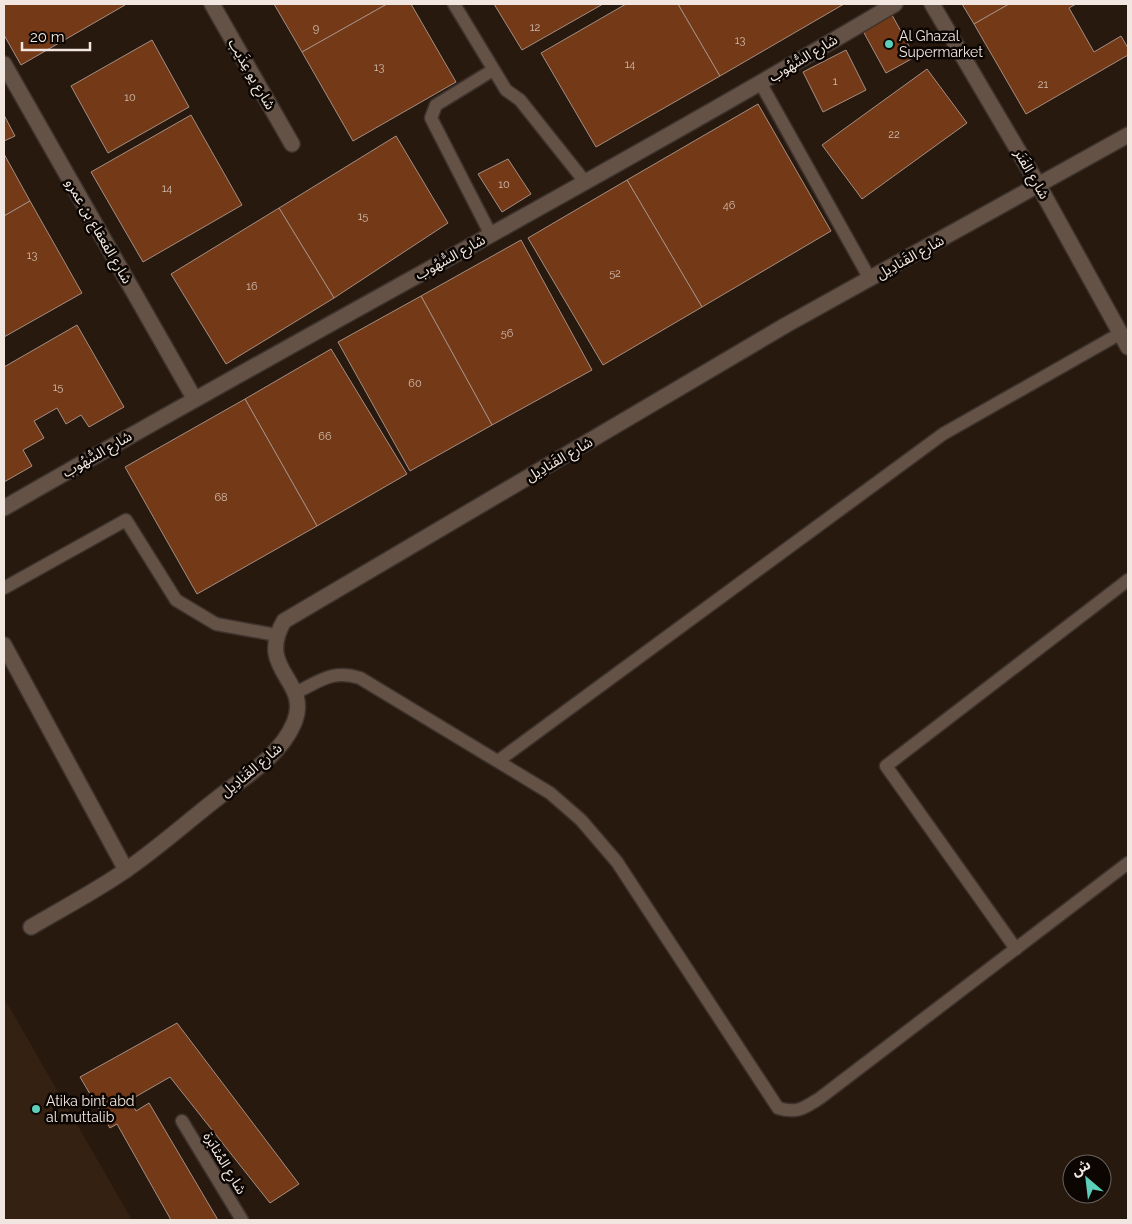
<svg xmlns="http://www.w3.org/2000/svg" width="1132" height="1224" font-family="Raleway,'Noto Sans Arabic',sans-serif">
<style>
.built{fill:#352111}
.building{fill:#743917;stroke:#a48e83}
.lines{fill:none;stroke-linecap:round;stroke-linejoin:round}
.lane-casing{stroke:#3d322d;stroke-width:15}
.street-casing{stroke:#3d322d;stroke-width:18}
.lane{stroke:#635245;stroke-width:12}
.street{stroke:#635245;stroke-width:15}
.poi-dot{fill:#5dceb9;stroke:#0c0603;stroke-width:2}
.labels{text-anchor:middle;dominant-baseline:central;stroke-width:5;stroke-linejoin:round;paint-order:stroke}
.number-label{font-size:11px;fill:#d2bcae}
.poi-label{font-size:14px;fill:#f2e7e0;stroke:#0c0603;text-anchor:start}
.street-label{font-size:14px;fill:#f2e7e0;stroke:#0c0603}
</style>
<rect width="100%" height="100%" fill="#28190e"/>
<path class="built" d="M4,998L132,1220H4Z"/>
<g class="building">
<path d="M4,4H125V5L21,65L4,35Z"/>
<path d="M274,4H387L302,52Z"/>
<path d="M387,4H411L456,82L353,141L302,52Z"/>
<path d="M494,4H603L522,50Z"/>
<path d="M626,4H678L720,76L596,147L541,53Z"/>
<path d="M678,4H844L720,76Z"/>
<path d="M962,4H1009L974,24Z"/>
<path d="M1009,4H1076L1069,8L1094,52L1121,36L1128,48V55L1026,114L974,24Z"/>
<path d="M892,15L915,57L886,73L863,31Z"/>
<path d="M152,40L189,107L108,153L71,86Z"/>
<path d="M846,50L866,90L823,112L803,72Z"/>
<path d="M927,69L967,123L862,199L822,145Z"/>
<path d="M758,104L831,231L702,307L627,180Z"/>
<path d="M4,115L15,136L4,141Z"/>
<path d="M191,115L242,205L143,262L91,172Z"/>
<path d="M396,136L448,223L334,298L279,208Z"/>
<path d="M4,154L30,201L4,216Z"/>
<path d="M508,159L531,194L502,212L478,174Z"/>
<path d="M627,180L702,307L603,365L528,238Z"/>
<path d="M30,201L82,293L4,337V216Z"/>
<path d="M279,208L334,298L226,364L171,274Z"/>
<path d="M521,240L592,370L492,425L421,296Z"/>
<path d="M421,296L492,425L410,471L338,342Z"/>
<path d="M77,325L124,407L89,427L81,415L66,424L57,408L34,421L44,438L23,450L32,466L4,482V367Z"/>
<path d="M331,349L407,474L317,526L245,399Z"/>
<path d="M245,399L317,526L197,594L125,467Z"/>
<path d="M177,1023L299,1184L270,1203L170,1077L130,1100L136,1111L149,1103L218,1220H171L117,1124L110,1128L80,1077Z"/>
</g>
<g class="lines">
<g class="lane-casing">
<g id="lane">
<path d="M454,4L506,90L520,100L586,183"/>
<path d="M761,84L870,279"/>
<path d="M491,235L431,118L436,105L493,70"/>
<path d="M4,588L126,520L176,600L216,624L276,635"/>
<path d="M295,693C320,681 333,669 360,678L550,793L581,820L617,862L778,1108C797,1114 804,1108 820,1098L1128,863"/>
<path d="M498,761L943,434L1121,333"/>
<path d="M1016,949L886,766L1128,580"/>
<path d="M182,1121L242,1220"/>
</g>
</g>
<g class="street-casing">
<g id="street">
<path d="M212,4L292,144"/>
<path d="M932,4L1039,186L1128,347"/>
<path d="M4,64L194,398"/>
<path d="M4,508C300,337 602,178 895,4"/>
<path d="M4,645L126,870"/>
<path d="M31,927C63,908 96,891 126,870C158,848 188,821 219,797C246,776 280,756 294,723C312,680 255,671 284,621L786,325L1128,135"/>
</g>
</g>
<use href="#lane" class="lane"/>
<use href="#street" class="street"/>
</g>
<g class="poi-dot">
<circle cx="889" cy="44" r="5"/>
<circle cx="36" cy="1109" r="5"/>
</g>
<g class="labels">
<g class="number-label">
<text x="535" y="27">12</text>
<text x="316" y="28">9</text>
<text x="740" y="40">13</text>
<text x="630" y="64">14</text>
<text x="379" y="67">13</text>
<text x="835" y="81">1</text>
<text x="1043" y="84">21</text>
<text x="130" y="97">10</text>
<text x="894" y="134">22</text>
<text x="504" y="184">10</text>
<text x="167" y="188">14</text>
<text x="729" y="205">46</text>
<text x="363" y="216">15</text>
<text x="32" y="255">13</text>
<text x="615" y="273">52</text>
<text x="252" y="286">16</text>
<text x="507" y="333">56</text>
<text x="415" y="383">60</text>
<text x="58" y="387">15</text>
<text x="325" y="436">66</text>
<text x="221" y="497">68</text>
</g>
<g class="poi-label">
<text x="899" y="36">Al Ghazal<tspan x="899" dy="16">Supermarket</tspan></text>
<text x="46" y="1101">Atika bint abd<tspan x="46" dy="16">al muttalib</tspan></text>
</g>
<g class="street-label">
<text transform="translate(803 58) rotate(-31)">شارع السُّهُوب</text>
<text transform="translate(252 74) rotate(60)">شارع يو عِذَيب</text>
<text transform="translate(1032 174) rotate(60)">شارع الفَنَر</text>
<text transform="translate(99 231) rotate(60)">شارع القعقاع بن عمرو</text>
<text transform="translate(450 257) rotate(-29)">شارع السُّهُوب</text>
<text transform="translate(910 257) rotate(-29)">شارع القَنادِيل</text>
<text transform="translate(97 454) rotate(-30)">شارع السُّهُوب</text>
<text transform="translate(559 459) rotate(-30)">شارع القَنادِيل</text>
<text transform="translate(251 770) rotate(-40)">شارع القَنادِيل</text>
<text transform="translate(225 1163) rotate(59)">شارع المُثابَرة</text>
</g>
</g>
<rect width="1132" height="1224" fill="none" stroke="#f2e7e0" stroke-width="10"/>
<g transform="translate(1087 1179) rotate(332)"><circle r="24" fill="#0c0603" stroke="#68605b"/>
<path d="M0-4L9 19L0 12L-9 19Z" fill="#5dceb9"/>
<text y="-8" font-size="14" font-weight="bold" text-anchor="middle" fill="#f2e7e0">ش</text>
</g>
<path d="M22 42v8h68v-8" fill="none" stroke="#f2e7e0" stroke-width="2.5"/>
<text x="30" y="42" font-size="15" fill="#f2e7e0" stroke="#0c0603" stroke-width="4" paint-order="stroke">20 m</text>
</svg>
